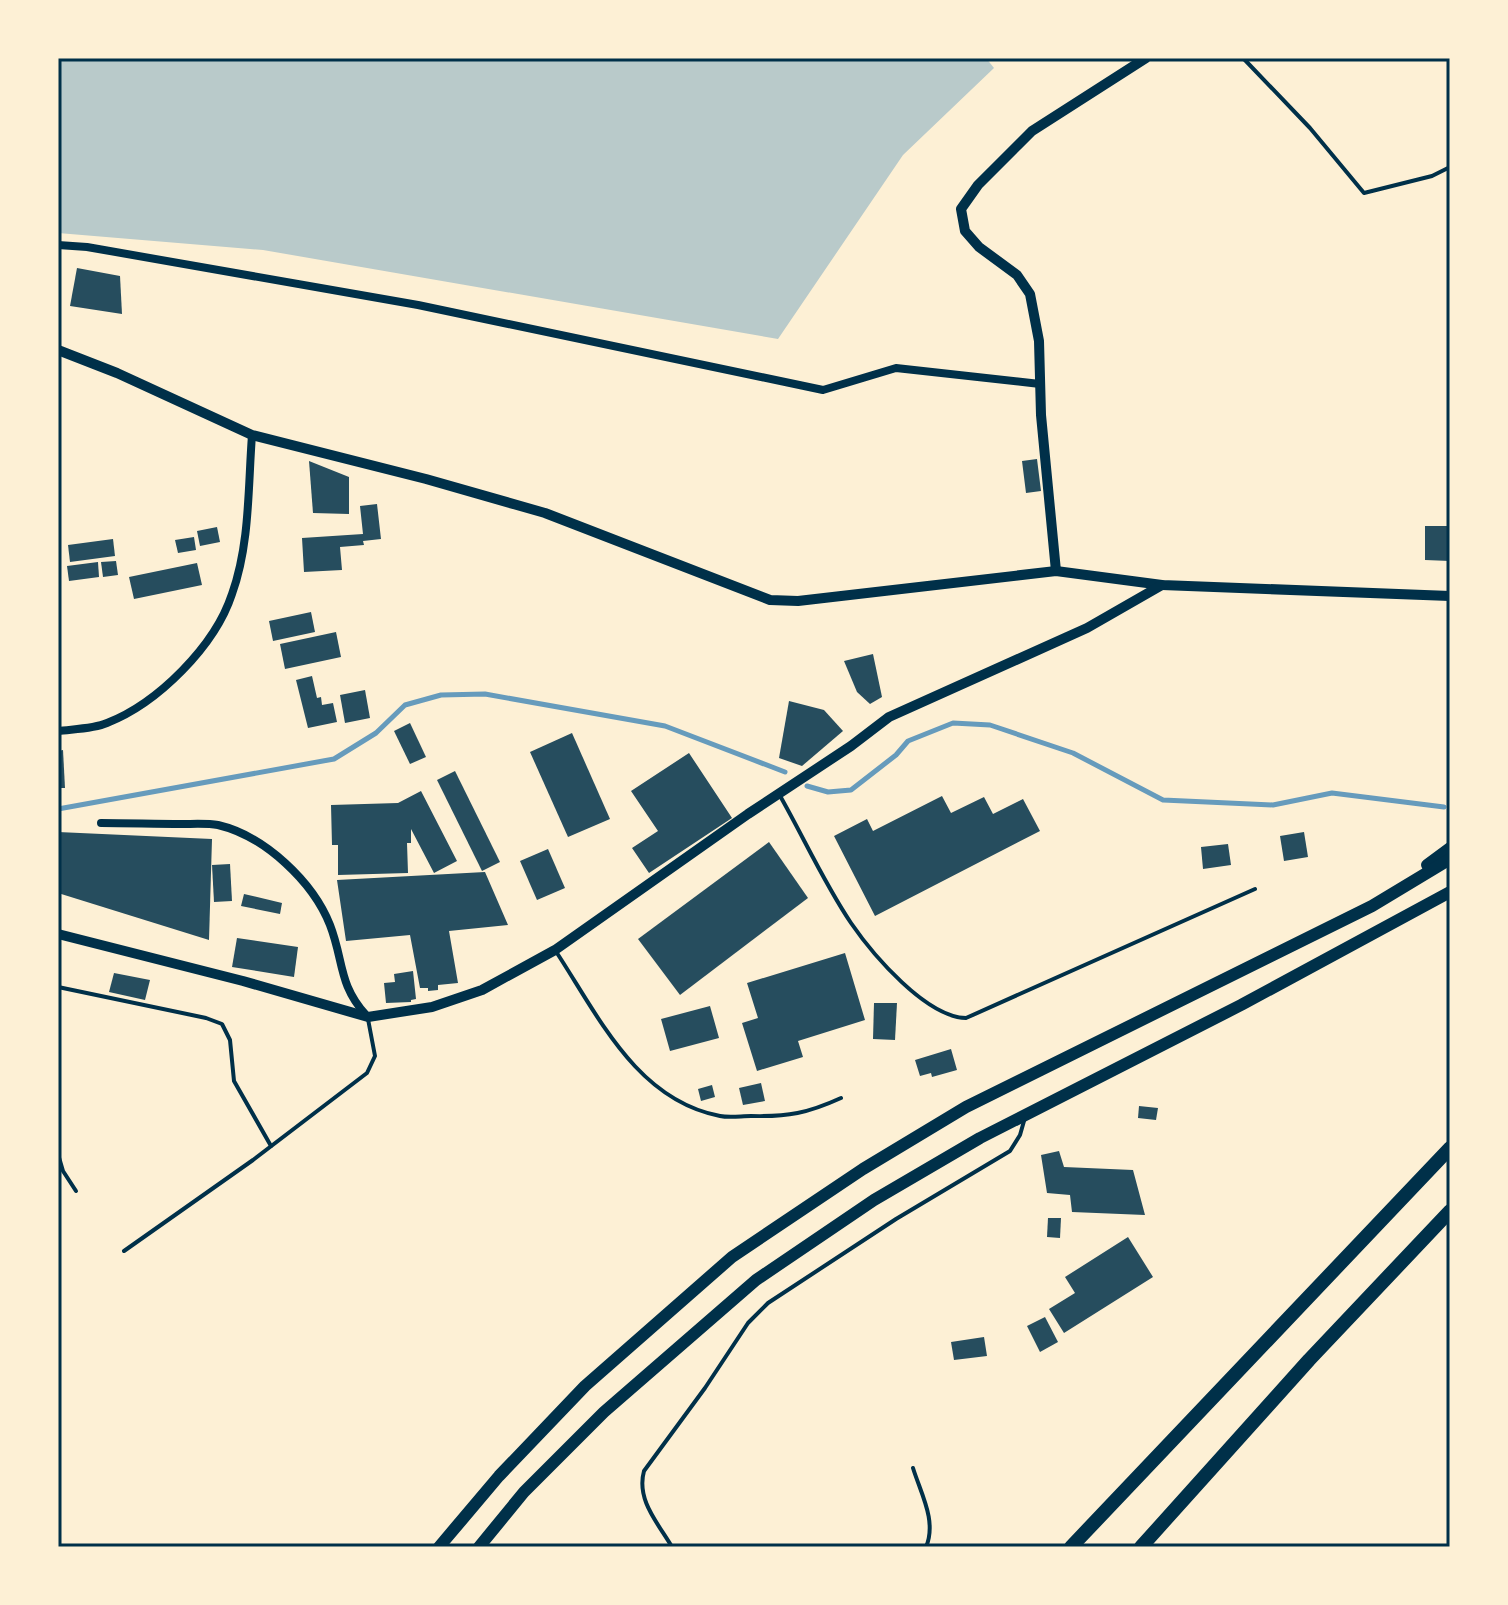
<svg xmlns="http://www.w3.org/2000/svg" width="1508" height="1605" font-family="Roboto,sans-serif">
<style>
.green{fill:#b9caca}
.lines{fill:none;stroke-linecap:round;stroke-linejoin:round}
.stream{stroke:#669bbc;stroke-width:5}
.building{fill:#264d5e}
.service{stroke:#003049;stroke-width:4}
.minor{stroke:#003049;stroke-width:8}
.tertiary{stroke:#003049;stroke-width:10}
.trunk{stroke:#003049;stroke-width:12}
.motorway{stroke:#003049;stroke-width:14}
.neatline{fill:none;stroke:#003049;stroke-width:3}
</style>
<rect width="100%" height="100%" fill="#fdf0d5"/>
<path class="green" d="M58,58H986L994,68L903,155L778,339L263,250L58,233Z"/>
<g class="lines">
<g class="stream">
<path d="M807,786L828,792L851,790L896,755L908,741L953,723L990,725L1073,753L1163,800L1273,805L1332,793L1444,807"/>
<path d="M58,809L334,759L376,733L405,705L441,695L485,694L665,726L785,772"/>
</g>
</g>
<g class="building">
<path d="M77,268L120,276L122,314L70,306Z"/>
<path d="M1037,459L1041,491L1026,493L1022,461Z"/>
<path d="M309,461L349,477V514L313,513Z"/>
<path d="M377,504L381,539L363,541L364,545L340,547L342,570L304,572L302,538L363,534L360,506Z"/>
<path d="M1425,526H1450V561L1425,560Z"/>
<path d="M217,527L220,542L200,546L197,531Z"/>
<path d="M194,537L196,550L178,553L175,540Z"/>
<path d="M113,539L115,556L70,562L68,545Z"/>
<path d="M116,561L118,575L103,577L101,562Z"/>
<path d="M98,562L99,577L69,581L67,566Z"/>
<path d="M197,563L202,585L134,599L129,577Z"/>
<path d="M311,612L315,632L273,641L269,621Z"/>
<path d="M336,632L341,657L285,669L280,644Z"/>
<path d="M873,654L882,697L870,704L857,692L844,661Z"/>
<path d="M312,676L317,698L321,697L322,705L333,703L337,722L308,728L296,680Z"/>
<path d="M365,690L370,718L345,723L340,695Z"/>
<path d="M789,701L824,710L843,731L802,766L779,758Z"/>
<path d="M410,723L426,757L410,764L394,731Z"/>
<path d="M572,733L610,819L568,837L530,752Z"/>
<path d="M63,750L65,788H58V751Z"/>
<path d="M689,753L732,818L649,873L632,848L658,831L631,791Z"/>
<path d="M455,771L500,862L482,871L437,780Z"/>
<path d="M421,791L457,861L434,873L411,829V843H407L408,873L338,875V845H332L331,805L398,803Z"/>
<path d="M942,796L951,813L984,797L993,814L1023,799L1040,831L875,916L834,836L867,819L873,831Z"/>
<path d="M58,832L212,839L209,940L58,893Z"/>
<path d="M1304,832L1308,857L1284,861L1280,836Z"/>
<path d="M769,842L808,898L680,995L638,939Z"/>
<path d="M1228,844L1231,865L1203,869L1201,847Z"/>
<path d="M548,849L565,888L537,900L520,861Z"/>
<path d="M230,864L232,901L214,902L212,865Z"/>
<path d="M485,872L508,925L449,931L458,983L438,985V990L428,991V988H420L410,935L346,941L337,880Z"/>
<path d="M244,894L282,903L280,914L241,906Z"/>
<path d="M237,938L298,947L294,977L232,967Z"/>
<path d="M845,953L865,1020L798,1041L803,1057L757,1071L742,1023L758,1018L747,983Z"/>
<path d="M413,971L416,999L411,1000V1002L386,1003L384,983L395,982L394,974Z"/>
<path d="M114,973L150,980L145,1000L109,992Z"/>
<path d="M874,1003H897L895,1040L873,1039Z"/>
<path d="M710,1006L719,1038L670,1051L661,1019Z"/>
<path d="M951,1049L957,1070L932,1077L931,1073L920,1076L915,1060Z"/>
<path d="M761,1083L765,1101L743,1105L739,1088Z"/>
<path d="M712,1085L715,1097L701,1101L698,1089Z"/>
<path d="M1139,1106L1158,1108L1156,1120L1138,1118Z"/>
<path d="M1059,1151L1064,1167L1133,1170L1145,1215L1072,1212L1070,1195L1047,1193L1041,1155Z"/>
<path d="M1048,1218H1061L1060,1238L1047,1237Z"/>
<path d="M1128,1237L1153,1277L1064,1333L1049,1309L1075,1293L1065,1277Z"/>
<path d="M1045,1317L1058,1342L1040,1352L1027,1326Z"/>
<path d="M984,1337L987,1356L954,1360L951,1342Z"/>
</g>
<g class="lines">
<g class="service">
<path d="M1243,58L1310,128L1364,193L1432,176L1450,167"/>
<path d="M779,794C803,836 824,883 851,923C873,955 926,1017 966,1018L1255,889"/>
<path d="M555,950C598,1015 636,1100 720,1116C730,1118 741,1116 751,1116C788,1117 808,1113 841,1098"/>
<path d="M58,987L206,1018L222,1024L230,1040L234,1081L271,1146"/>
<path d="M58,1154L63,1171L76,1191"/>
<path d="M124,1251L253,1160L367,1073L375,1056L368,1019"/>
<path d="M913,1468C921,1494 937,1521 926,1547"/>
<path d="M672,1547C658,1523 636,1500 644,1471L705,1388L748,1323L768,1303L896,1219L1010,1151L1020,1135L1024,1121"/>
</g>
<g class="minor">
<path d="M58,245L87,247L418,305L823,390L896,368L1040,384"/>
<path d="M58,731C73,729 93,729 107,723C158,703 215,646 232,594C250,544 248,487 252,435"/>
<path d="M101,823C128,823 155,824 181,824C193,824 207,823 218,825C265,836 313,882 330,925C344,961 338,984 366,1015"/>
</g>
<g class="tertiary">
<path d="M58,350L117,373L252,435L426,479L545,513L770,600L798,601L1056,571L1162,585L1450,596"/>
<path d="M1056,571L1041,415L1039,341L1030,294L1017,275L979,247L965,231L961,209L978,185L1032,131L1146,58"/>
<path d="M58,934L243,981L368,1017L432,1007L482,990L555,950L748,814L851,746L889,717L1087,628L1162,585"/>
</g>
<g class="trunk">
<path d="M1427,865L1450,848"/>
<path d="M439,1547L499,1476L585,1386L732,1257L863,1169L966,1107L1372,906L1450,859"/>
<path d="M479,1547L524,1492L604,1412L756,1280L874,1200L980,1138L1241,1005L1450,892"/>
</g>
<g class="motorway">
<path d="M1071,1547L1450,1148"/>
<path d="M1141,1547L1309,1360L1450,1211"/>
</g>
</g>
<rect width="1508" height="1605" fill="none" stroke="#fdf0d5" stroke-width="120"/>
<rect x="60" y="60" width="1388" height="1485" class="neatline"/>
</svg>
